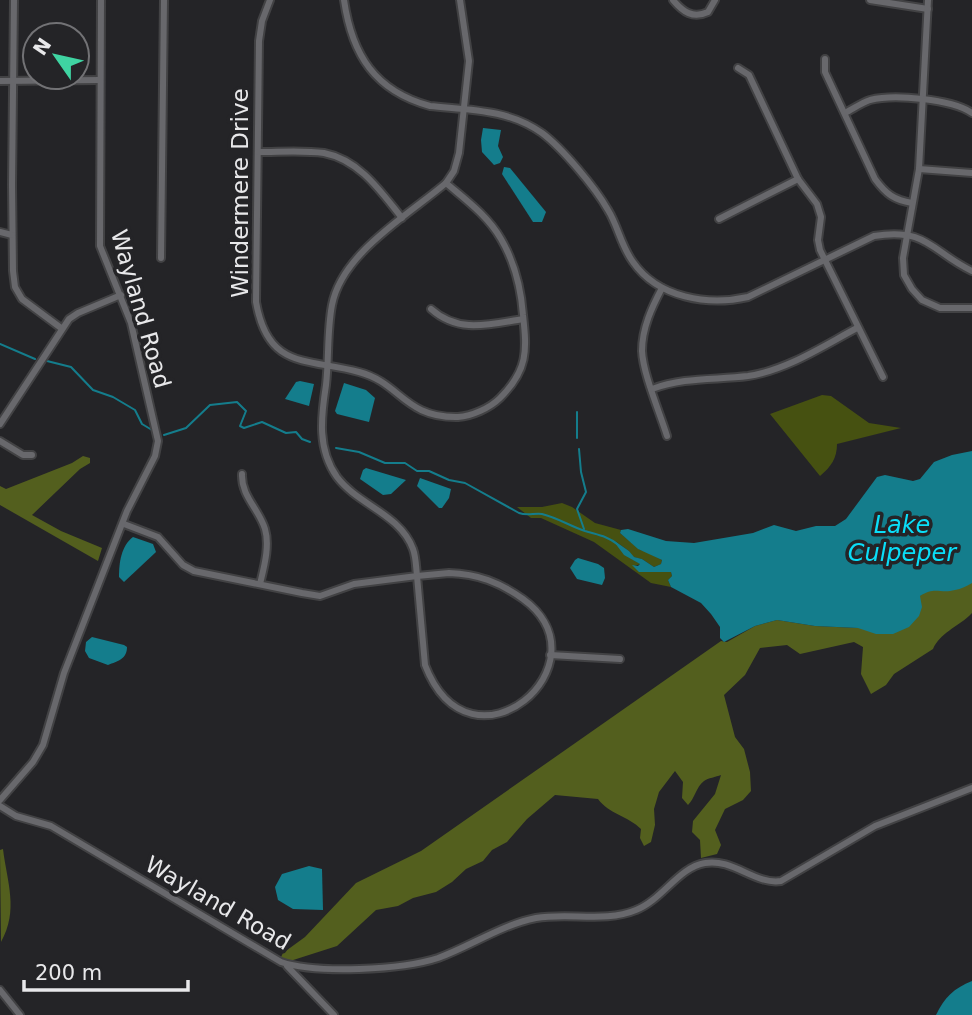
<svg xmlns="http://www.w3.org/2000/svg" width="972" height="1015" font-family="'DejaVu Sans',sans-serif">
<style>
.green{fill:#465111}
.forest{fill:#535f1e}
.water{fill:#147d8c}
.lines{fill:none;stroke-linecap:round;stroke-linejoin:round}
.stream{stroke:#147d8c;stroke-width:2}
.minor-casing{stroke:#424244;stroke-width:10}
.minor{stroke:#68686c;stroke-width:6}
.labels{text-anchor:middle;dominant-baseline:central;stroke-width:7;stroke-linejoin:round;paint-order:stroke}
.street-label{font-size:23px;fill:#e8e8ea;stroke:#242427}
.water-label{font-size:24px;font-style:italic;fill:#0adef8;stroke:#242427}
</style>
<rect width="100%" height="100%" fill="#242427"/>
<g class="green">
<path d="M822,395L831,396L869,423L901,428L837,444C837,458 831,467 820,476L770,414Z"/>
<path d="M562,503L572,507L595,523L621,530L620,533L640,550L645,551L662,560L661,564L654,567L642,559L633,557L629,551L615,541C622,552 629,558 641,564L634,566L640,572H671L672,576L668,580L671,587L651,583L594,542L541,518H531L517,507H542Z"/>
</g>
<g class="forest">
<path d="M83,456L90,458V463L80,469L32,515L61,531L102,548L98,561L0,505V486L6,489L72,463Z"/>
<path d="M972,582V613L969,616C957,627 940,633 933,649L894,674L886,685L871,694L861,674L863,647L854,642L800,654L787,645L760,648L745,675L724,695L735,737L744,749L750,772L751,791L743,800L725,809L715,830L721,845L717,854L701,858L700,840L692,832L693,821L715,794L721,775C716,777 708,778 704,781C696,787 695,798 688,805L682,798L683,782L675,771L659,792L654,809L655,825L651,842L644,846L640,838L641,829C628,816 609,814 598,799L555,795L527,819L507,842L492,850L483,861L466,869L452,882L436,892L413,898L398,906L376,910L337,946L287,962L280,959L283,953L305,937L356,883L421,851L721,641L727,642L755,626L777,620L815,626L858,628L919,598L921,594L931,589Z"/>
<path d="M3,849C7,882 19,910 1,942L0,850Z"/>
</g>
<g class="water">
<path d="M483,128L501,130L498,146L503,157L500,163L494,165L482,152L481,140Z"/>
<path d="M504,167L510,168L546,212L542,222H533L502,174Z"/>
<path d="M300,381L314,384L309,406L285,399L296,382Z"/>
<path d="M344,383L366,390L375,398L369,422L337,414L335,411Z"/>
<path d="M972,451V583C967,586 961,589 955,590C940,594 935,586 920,596L922,607L919,616L909,627L893,634H876L858,628L815,626L777,620L755,626L724,642L720,638V627L711,614L701,603L671,587L668,580L672,576L671,572H639L632,565L638,566L640,564L624,555L612,539L629,551L634,557L642,559L654,567L661,564L662,560L638,549L620,533L621,530L628,529L666,541L694,543L753,533L774,525L796,531L816,526H835L846,519L877,477L885,475L913,481L920,479L934,462L952,455Z"/>
<path d="M366,468L406,480L391,494L383,495L360,479L363,470Z"/>
<path d="M420,478L451,489L449,498L442,508H439L417,486Z"/>
<path d="M133,537L153,544L156,552L124,582L119,577C119,563 121,546 133,537Z"/>
<path d="M578,558L598,564L604,568L605,578L602,585L577,579L570,568L575,560Z"/>
<path d="M92,637L124,645L127,647C127,659 118,661 108,665L89,658L85,651L86,642Z"/>
<path d="M309,866L322,869L323,910L293,909L278,900L275,887L282,874Z"/>
<path d="M972,981V1015H936C944,998 954,988 972,981Z"/>
</g>
<g class="lines">
<g class="stream">
<path d="M0,344L35,359"/>
<path d="M47,361L71,367L93,390L113,397L135,410L142,424L152,430"/>
<path d="M577,412V438"/>
<path d="M164,435L186,428L210,405L237,402L246,411L240,426L244,428L262,422L286,433L296,432L302,439L310,442"/>
<path d="M336,448L359,452L385,463H405L417,471H429L449,480L465,483L519,513C527,516 534,513 542,514C558,518 570,526 585,531C598,535 607,536 617,544"/>
<path d="M579,449L581,472L586,492L577,509L584,529"/>
</g>
<g class="minor-casing">
<g id="minor">
<path d="M14,0L12,185L13,271L15,287L22,299L61,328"/>
<path d="M270,0L262,21L259,41L256,302C268,370 307,358 359,372C401,383 404,418 458,417C472,416 490,408 500,398C528,370 527,351 523,315C521,288 515,263 501,239C488,216 466,200 446,183"/>
<path d="M344,0C352,55 375,91 430,106C470,110 508,109 542,133C562,148 595,187 608,210C618,226 621,246 633,262C658,298 708,306 748,297L874,236C927,227 932,252 972,271"/>
<path d="M673,0C683,12 693,19 708,12L715,0"/>
<path d="M870,0L928,9"/>
<path d="M928,0L919,169L903,258L904,275L912,289L922,300L940,308H972"/>
<path d="M825,59V72L875,179C886,194 894,200 912,203"/>
<path d="M738,68L749,75L798,179L817,204L821,217L818,240L820,250L883,377"/>
<path d="M0,81L100,80"/>
<path d="M845,113C853,109 861,103 870,100C894,94 952,99 972,113"/>
<path d="M258,152C280,152 303,150 324,153C360,160 381,192 402,218"/>
<path d="M919,169L972,173"/>
<path d="M719,219L798,179"/>
<path d="M0,232L12,235"/>
<path d="M161,258L164,0"/>
<path d="M662,288C652,307 642,328 642,351C643,374 660,413 667,436"/>
<path d="M431,309C459,334 490,324 523,319"/>
<path d="M652,389C684,377 715,380 748,376C787,370 823,346 857,328"/>
<path d="M0,424L69,319L78,313L121,295"/>
<path d="M0,441L23,455H32"/>
<path d="M242,474C241,496 259,509 265,529C270,546 264,567 260,584"/>
<path d="M124,524L158,537L183,565L194,571L302,593L320,596L354,584L417,576C416,567 416,557 413,549C400,514 358,505 337,477C317,449 321,417 326,385C329,359 327,331 332,305C342,253 407,216 446,183L454,171L459,153L469,61L460,0"/>
<path d="M449,573C478,574 499,582 523,599C611,663 471,784 425,665L417,576Z"/>
<path d="M550,655L620,659"/>
<path d="M0,800L33,762L43,745L64,673L127,511L155,456L158,441L131,323L100,246L101,0"/>
<path d="M0,806L16,816L51,826L281,962C316,974 402,970 438,958C471,946 501,925 536,918C569,912 605,923 636,910C662,900 679,867 705,863C733,858 755,885 781,881L875,826L972,788"/>
<path d="M287,966L334,1015"/>
<path d="M0,990L20,1015"/>
</g>
</g>
<use href="#minor" class="minor"/>
</g>
<g class="labels">
<g class="street-label">
<text transform="translate(240 193) rotate(-90)">Windermere Drive</text>
<text transform="translate(141 309) rotate(74)">Wayland Road</text>
<text transform="translate(218 903) rotate(30)">Wayland Road</text>
</g>
<g class="water-label">
<text x="902" y="525">Lake<tspan x="902" dy="28">Culpeper</tspan></text>
</g>
</g>
<g transform="translate(56 56) rotate(304)"><circle r="33" fill="#242427" stroke="#727275" stroke-width="2"/>
<path d="M0-5L12 26L0 18L-12 26Z" fill="#3fd4a2"/>
<text y="-10" font-size="19" font-weight="bold" text-anchor="middle" fill="#e8e8ea">N</text>
</g>
<path d="M24 980v10h164v-10" fill="none" stroke="#e8e8ea" stroke-width="3.5"/>
<text x="35" y="980" font-size="21" fill="#e8e8ea" stroke="#242427" stroke-width="5" paint-order="stroke">200 m</text>
</svg>
